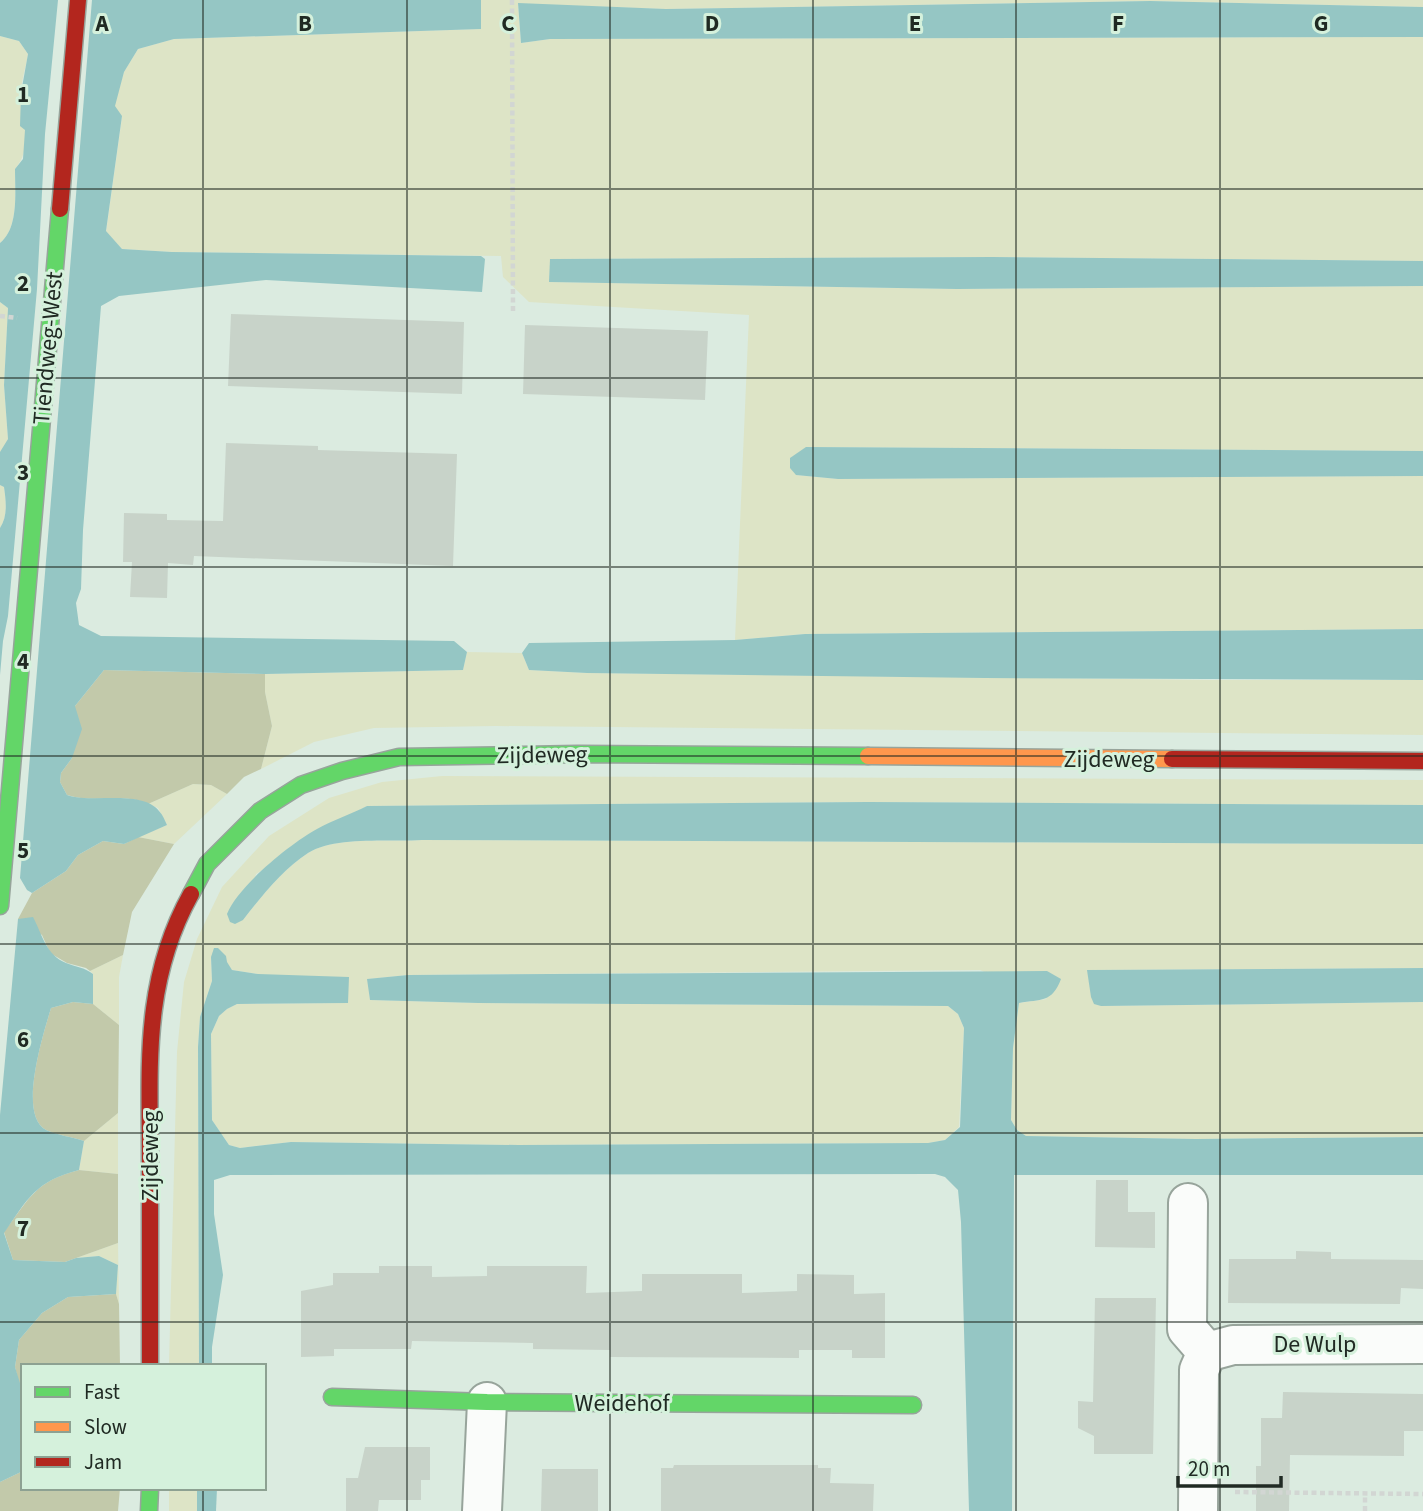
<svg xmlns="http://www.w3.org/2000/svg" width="1423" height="1511" font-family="'Source Sans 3',sans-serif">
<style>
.green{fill:#dde4c6}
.forest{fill:#c2c9aa}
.water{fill:#95c6c4}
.building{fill:#c8d3c9}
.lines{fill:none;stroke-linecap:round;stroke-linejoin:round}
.street-casing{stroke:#97a49b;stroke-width:42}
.fast-casing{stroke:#97a49b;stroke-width:19}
.slow-casing{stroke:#97a49b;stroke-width:19}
.jam-casing{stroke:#97a49b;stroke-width:19}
.path{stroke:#d2d6d3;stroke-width:4.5;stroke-dasharray:5 3.5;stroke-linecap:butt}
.street{stroke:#fafcfa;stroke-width:38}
.fast{stroke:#63d668;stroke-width:16}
.slow{stroke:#ff974d;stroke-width:16}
.jam{stroke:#b3261e;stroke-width:16}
.grid{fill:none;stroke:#202a23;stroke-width:2;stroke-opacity:0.55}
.labels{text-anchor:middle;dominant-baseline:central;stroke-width:6;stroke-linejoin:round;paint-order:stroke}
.street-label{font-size:24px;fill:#202a23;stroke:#d5f1dc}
.grid-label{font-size:23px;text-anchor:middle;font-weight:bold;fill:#202a23;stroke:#d5f1dc;stroke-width:6;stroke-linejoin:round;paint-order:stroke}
</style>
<rect width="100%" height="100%" fill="#dbebe0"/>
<g class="green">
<path d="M481,0H1423V7L1150,1L666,9L518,4L521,43L550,39L1423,37V261L992,257L551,259L549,282L957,289L1423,286V451L807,447L796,475L838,479L1423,476V629L805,634L735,640L749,315L529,302L503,277L501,256L172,252L122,249L106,232L122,117L114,106L124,72L138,49L174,39L481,29Z"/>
<path d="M0,36L19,41L28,54C26,67 21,81 21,93C21,120 34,147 15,169C15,192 19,228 0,243Z"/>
<path d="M0,302L8,308L4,385L8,439L2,453L0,452Z"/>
<path d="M0,485L4,487C6,501 8,516 0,528Z"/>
<path d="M467,652L522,653L529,670L587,673L1209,680H1423V735L496,726L374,728L314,742L261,769L272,726L265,692V674L463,670Z"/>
<path d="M442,776L1423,780V805L868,802L367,806L256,874L243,920C261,897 283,869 308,853C335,836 390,842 422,840L1423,844V968L1088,970L1101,1006L1423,1002V1137L1196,1139L1026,1136L1017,1130L1011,1120L1013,1048L1019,1003L1047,999L980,970L408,975L368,979L370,1000L478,1003L948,1006L958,1014L964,1028L959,1127L945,1140L929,1143L518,1145L291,1142L240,1148L229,1145L212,1120L211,1034L219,1016L227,1009L237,1004L347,1003L258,974L232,970L226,962L211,957L212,981L200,1017L198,1047L199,1366H169L177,1052L184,982L197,939L222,887L269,836L329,798L382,782Z"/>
<path d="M193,784L211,785L227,794L174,844L138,837L167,825L158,808L148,804Z"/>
<path d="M123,955L119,977V1025L93,1004V974L90,971Z"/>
<path d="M118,1113V1174L79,1170L84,1141Z"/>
<path d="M118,1243L119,1304L116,1294L118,1265L99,1256L76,1258Z"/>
<rect x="169" y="1488" width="28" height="23"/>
</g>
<g class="forest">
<path d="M104,670L265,674V692L272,726L261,769L244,777L227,794L211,785L193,784L148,804C123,792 94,804 67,795L60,782L61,773L72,758L75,706Z"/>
<path d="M138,837L174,844L132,912L123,955L90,971L86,968L67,963L50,953L42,935L18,919L32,893L66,871L78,855L103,841L124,844Z"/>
<path d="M73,1002L93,1004L119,1025L118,1113L84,1141C72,1137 57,1135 46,1130C17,1115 44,1032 51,1008Z"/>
<path d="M79,1170L118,1174V1243L65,1262L13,1260L4,1232C30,1198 35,1181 79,1170Z"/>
<path d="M116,1294L119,1304L120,1366H23V1393L21,1392L15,1367L19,1340L42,1313L68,1297Z"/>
<path d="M23,1471V1488H120L118,1511H0V1482Z"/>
</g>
<g class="water">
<path d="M0,0H58L45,134L37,289L8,616L3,641L0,675V528C8,516 6,501 4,487L0,485V452L8,439L4,385L8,308L0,302V243C19,228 15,192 15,169L23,159L25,130L20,126L21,93L28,54L19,41L0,36Z"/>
<path d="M92,0H481V29L174,39L138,49L124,72L115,106L122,116L106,231L122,249L172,252L481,256L485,259L482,292L266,280L119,296L101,306L83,530L81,589L76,603L79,625L101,636L454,641L467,652L463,670L265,674L104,670L75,706L82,729L72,758L61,773L60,782L67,795C93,804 141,789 159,811C163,815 165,821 167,825L124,844L103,841L78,855L66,871L32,893L27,890L20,878Z"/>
<path d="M1150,1L1423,7V37L550,39L521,43L518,3L666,9Z"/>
<path d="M992,257L1423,261V286L957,289L549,282L550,259Z"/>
<path d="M806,447L1423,451V476L838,479L796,475L790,468V458Z"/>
<path d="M1423,629V680L985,678L587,673L529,670L522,653L529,643L735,640L805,634Z"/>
<path d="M868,802L1423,805V844L422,840C390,842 335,836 308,853C283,869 261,897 243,920L235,924L230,922L227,914C238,886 291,843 317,829C333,820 351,814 367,806Z"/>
<path d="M33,917C42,934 46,955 66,963C76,967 84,967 93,974V1004L73,1002L51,1008C44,1032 17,1115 46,1130C57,1135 72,1137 84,1141L79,1170C36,1181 28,1198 4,1233L13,1260L65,1262L76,1258L99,1256L118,1265L116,1294L68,1297L42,1313L19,1340L15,1367L23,1393V1471L0,1482V1115L18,919Z"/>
<path d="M214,948H218L226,956L227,962L232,970L258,974L349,977L348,1003L237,1004L227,1009L219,1016L211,1034L212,1120L229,1145L240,1148L291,1142L518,1145L928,1143L945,1140L960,1127L964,1028L958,1014L948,1006L478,1003L370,1000L367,979L408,975L1047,971L1061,979C1052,1003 1041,999 1019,1003L1013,1048L1011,1120L1017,1130L1026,1136L1196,1139L1423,1137V1175H1014L1012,1511H969L961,1222L958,1190L945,1177L935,1174L230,1175L214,1180V1214L223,1275L212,1347V1366H199L198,1047L200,1017L212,981L211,957Z"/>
<path d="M1423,968V1002L1101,1006L1094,1004L1091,997L1087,970Z"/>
<path d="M197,1488H217L216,1511H197Z"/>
</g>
<g class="building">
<path d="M231,314L464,322L462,394L228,386Z"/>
<path d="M525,325L708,331L705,400L523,394Z"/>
<path d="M226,443L318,446V450L457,454L453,566L194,556L193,565L168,563L167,598L130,597L132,562H123L124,513L167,514V520L223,521Z"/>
<path d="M1096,1180H1128V1212H1155V1248L1095,1247Z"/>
<path d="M1296,1251L1331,1252V1259L1423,1260V1289L1401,1288L1400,1304L1228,1303L1229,1259H1296Z"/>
<path d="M379,1266H432V1277L487,1276V1266H587L586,1293L642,1291V1274H742V1293L797,1291V1274L854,1275V1294L885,1293V1358H852V1350H799V1358L610,1357V1350L533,1349V1343L412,1341L411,1349H334V1356L301,1357V1291L333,1285V1273H379Z"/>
<path d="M1095,1298H1156L1153,1454H1094V1436L1078,1428V1401L1093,1402Z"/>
<path d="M1283,1392L1423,1394V1431H1404V1456L1290,1455L1289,1511H1256V1466H1261V1418H1282Z"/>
<path d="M365,1447H430V1480H421V1500H379L378,1511H346V1478H358Z"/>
<path d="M674,1465H818V1468H831L830,1483L874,1484L873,1511H661V1468H673Z"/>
<path d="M542,1469H598V1511H541Z"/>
</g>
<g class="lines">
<g class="street-casing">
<g id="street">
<path d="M1188,1203L1187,1329L1207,1352L1199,1370L1198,1511"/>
<path d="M1207,1352L1233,1345L1423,1344"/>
<path d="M482,1511L487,1402"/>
</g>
</g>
<g class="fast-casing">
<g id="fast">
<path d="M191,894L207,864L260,811L301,785L342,771L399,757L578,754L868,756"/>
<path d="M0,906L60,209"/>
<path d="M332,1397L487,1402L913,1405"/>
<path d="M149,1511L150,1488"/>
</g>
</g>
<g class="slow-casing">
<path id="slow" d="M868,756L1172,759"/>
</g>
<g class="jam-casing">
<g id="jam">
<path d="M60,209L78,0"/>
<path d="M1172,759L1423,761"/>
<path d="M150,1366C150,1299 150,1231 150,1164C150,1067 142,982 191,894"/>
</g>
</g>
<g class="path">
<path d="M512,0L513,313"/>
<path d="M0,316L17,318"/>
<path d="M1235,1492L1423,1494"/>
<path d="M1365,1511V1494"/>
</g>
<use href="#street" class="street"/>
<use href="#fast" class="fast"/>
<use href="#slow" class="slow"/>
<use href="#jam" class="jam"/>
</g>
<path class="grid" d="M203,0V1366M407,0V1511M610,0V1511M813,0V1511M1016,0V1511M1220,0V1511M0,189H1423M0,378H1423M0,567H1423M0,756H1423M0,944H1423M0,1133H1423M0,1322H1423M203,1488V1511"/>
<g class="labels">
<g class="street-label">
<text transform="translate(48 348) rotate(-85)">Tiendweg-West</text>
<text transform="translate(542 755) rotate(-1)">Zijdeweg</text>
<text x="1109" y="759">Zijdeweg</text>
<text transform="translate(150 1156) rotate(-90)">Zijdeweg</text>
<text x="1315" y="1344">De Wulp</text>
<text x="622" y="1403">Weidehof</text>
</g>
</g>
<g class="grid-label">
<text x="102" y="31">A</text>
<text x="305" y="31">B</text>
<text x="508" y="31">C</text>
<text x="712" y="31">D</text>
<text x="915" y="31">E</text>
<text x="1118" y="31">F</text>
<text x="1321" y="31">G</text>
<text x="23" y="102">1</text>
<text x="23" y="291">2</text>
<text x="23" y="480">3</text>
<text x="23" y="669">4</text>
<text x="23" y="858">5</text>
<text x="23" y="1047">6</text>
<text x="23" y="1236">7</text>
</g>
<rect x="21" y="1364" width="245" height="126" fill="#d5f1dc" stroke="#8da192" stroke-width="2"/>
<rect x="35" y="1387" width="35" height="10" fill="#63d668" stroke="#8da192" stroke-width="2"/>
<text x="84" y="1399" font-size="21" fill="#202a23">Fast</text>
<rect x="35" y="1422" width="35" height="10" fill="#ff974d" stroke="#8da192" stroke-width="2"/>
<text x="84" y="1434" font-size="21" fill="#202a23">Slow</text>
<rect x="35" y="1457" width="35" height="10" fill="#b3261e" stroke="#8da192" stroke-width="2"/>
<text x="84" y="1469" font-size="21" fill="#202a23">Jam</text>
<path d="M1178 1476v10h103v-10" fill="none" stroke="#202a23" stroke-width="3.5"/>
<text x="1188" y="1476" font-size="21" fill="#202a23" stroke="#d5f1dc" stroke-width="5" paint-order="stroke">20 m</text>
</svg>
